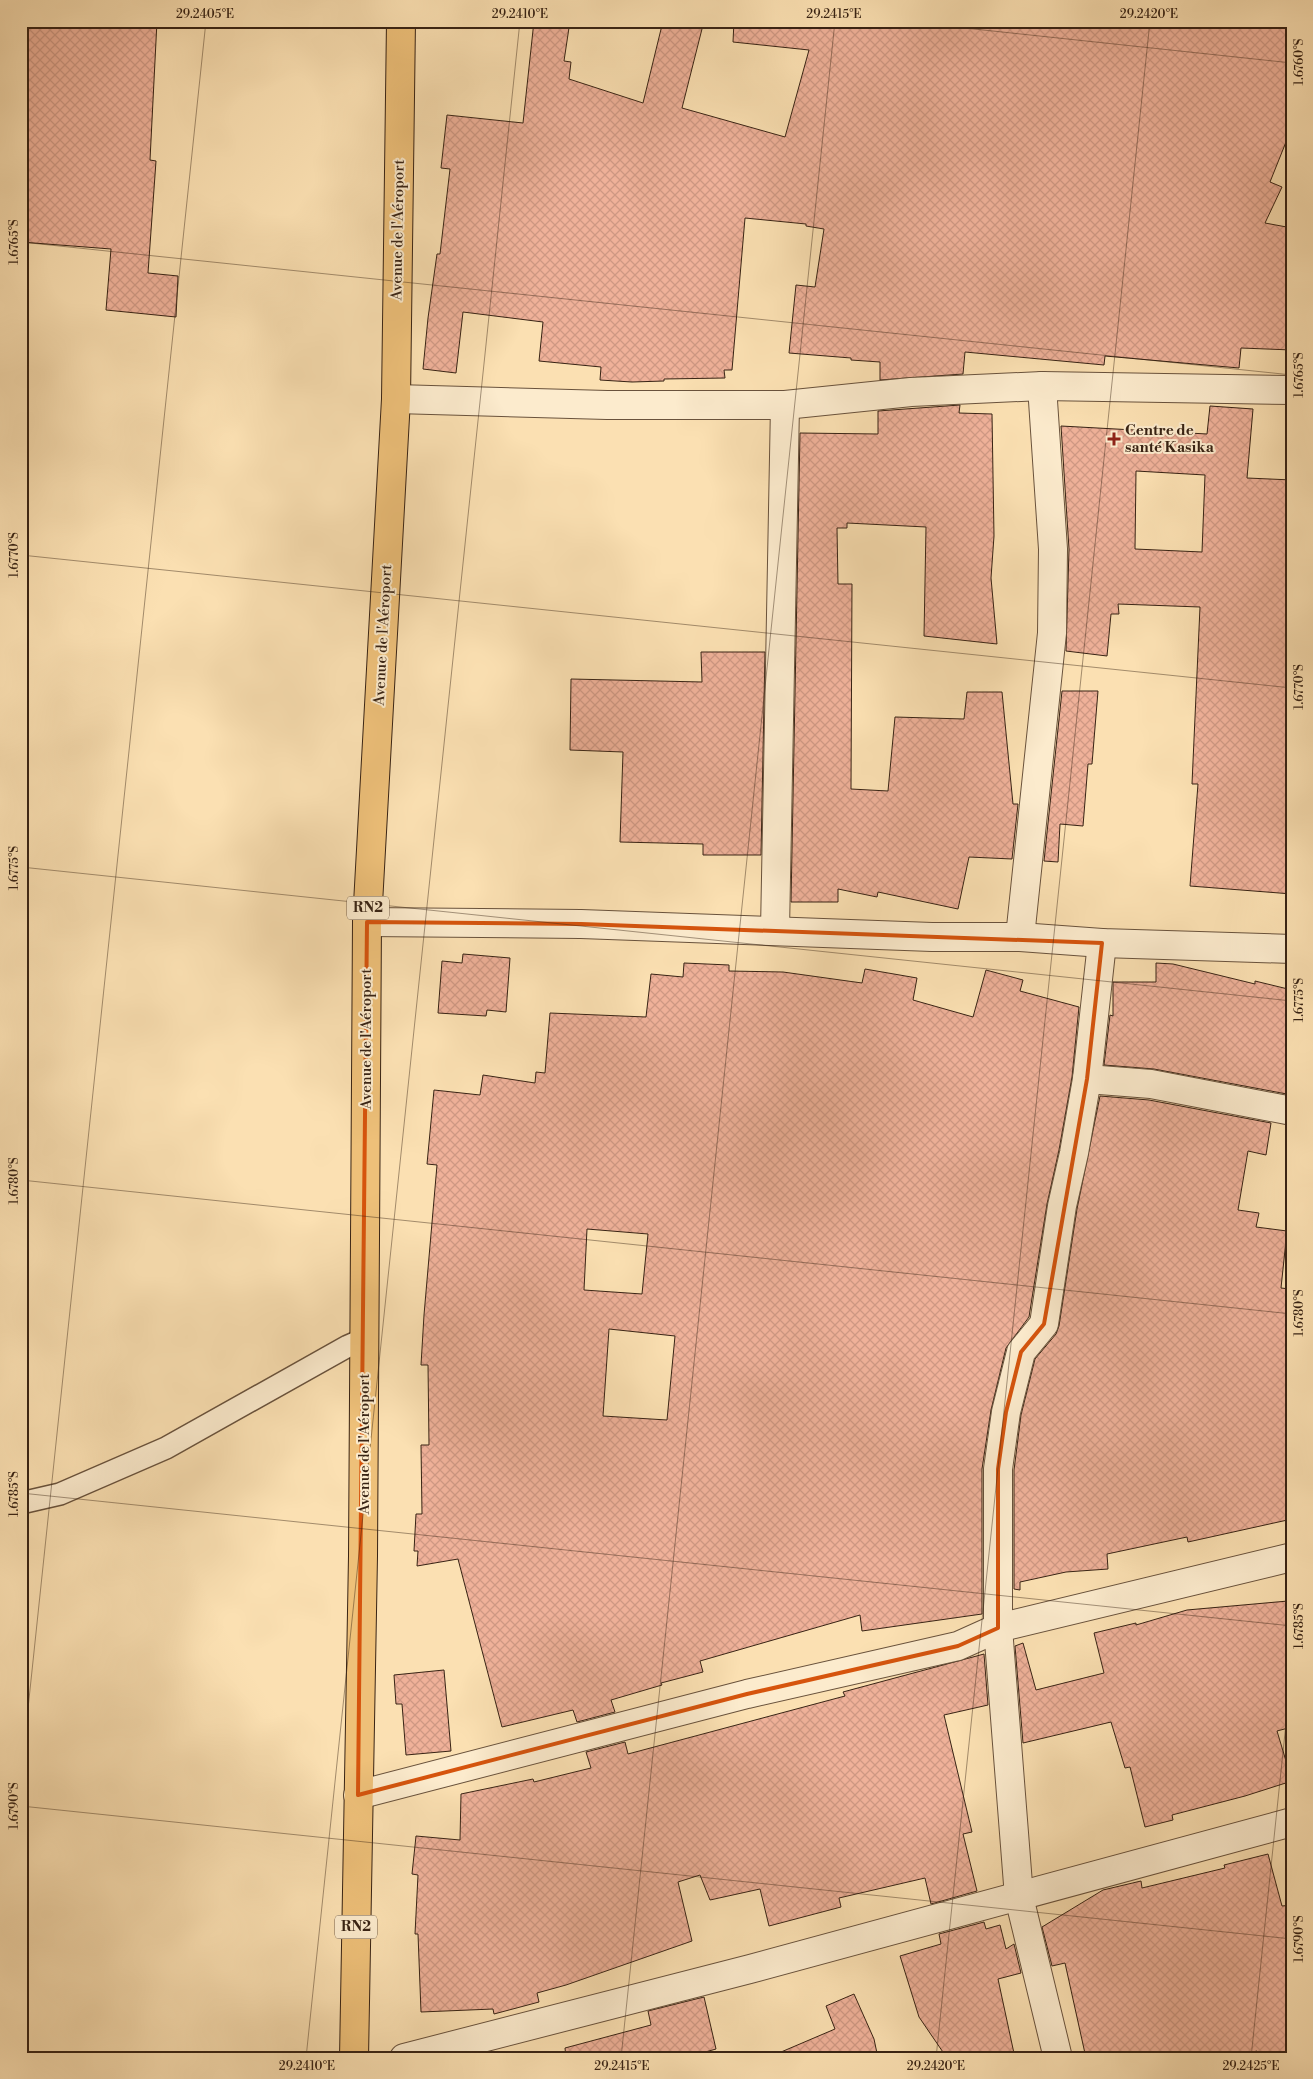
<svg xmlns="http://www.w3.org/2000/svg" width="1313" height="2079" font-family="'Libre Bodoni',serif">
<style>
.building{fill:url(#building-cross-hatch);stroke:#382314;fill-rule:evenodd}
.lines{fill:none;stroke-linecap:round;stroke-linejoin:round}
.lane-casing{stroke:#69523c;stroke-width:24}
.street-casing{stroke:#69523c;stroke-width:30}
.highway-casing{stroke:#382314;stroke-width:30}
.lane{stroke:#fcebcd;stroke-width:21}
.street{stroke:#fcebcd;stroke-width:28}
.highway{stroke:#eec079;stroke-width:28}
.marked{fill:none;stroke:#d6540d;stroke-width:4;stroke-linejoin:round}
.ticks{fill:none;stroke:#382314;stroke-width:1;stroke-opacity:0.45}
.poi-dot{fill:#8f2418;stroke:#fcebcd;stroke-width:2}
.labels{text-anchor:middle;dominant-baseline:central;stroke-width:4;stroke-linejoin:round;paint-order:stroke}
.shield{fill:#fcebcd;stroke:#735f4c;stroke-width:1}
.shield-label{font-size:14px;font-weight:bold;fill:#382314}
.street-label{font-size:15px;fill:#382314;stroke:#fcebcd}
.poi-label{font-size:15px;font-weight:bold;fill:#382314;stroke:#fcebcd;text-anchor:start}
.neatline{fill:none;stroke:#382314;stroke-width:2}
.ticks-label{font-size:12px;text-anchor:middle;fill:#382314}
</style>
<defs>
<pattern id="building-cross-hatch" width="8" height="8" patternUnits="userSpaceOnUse" patternTransform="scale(1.25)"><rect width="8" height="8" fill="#efb199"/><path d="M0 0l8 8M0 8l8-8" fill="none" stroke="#ce9883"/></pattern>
</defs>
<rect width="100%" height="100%" fill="#fbe0b2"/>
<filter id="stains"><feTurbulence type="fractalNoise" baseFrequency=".004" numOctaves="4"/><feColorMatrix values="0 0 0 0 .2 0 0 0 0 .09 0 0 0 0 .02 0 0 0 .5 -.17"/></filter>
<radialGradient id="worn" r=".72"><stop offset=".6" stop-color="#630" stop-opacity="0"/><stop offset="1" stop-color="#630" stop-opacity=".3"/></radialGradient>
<g class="building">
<path d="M21,21H157L150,160L156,161L148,273L178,276L176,317L106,310L111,249L21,242Z"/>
<path d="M534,21H570L564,61L571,62L569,79L643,103L663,21H704L682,108L785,137L809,50L733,42L734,21H1292V127L1270,182L1282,187L1265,223L1292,228V350L1241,348L1239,368L1105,356L1104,365L965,352L963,374L880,380V362L851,360V358L789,353L796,285L815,287L824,229L806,226V224L745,218L732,370H724L725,378L664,379V381L632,382L600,380L601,367L539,361L543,322L463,312L456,373L423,369L428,318L437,254H440L450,169L441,168L447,115L523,123Z"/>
<path d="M960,405L959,413L992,414L994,536L991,578L997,644L924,636L926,527L847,523V528H837L838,584H852L851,789L888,791L895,717L964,719L967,692H1002L1013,804H1018L1012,859L969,857L958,909L878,892L877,897L838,889V902H791L800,433L878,434V411Z"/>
<path d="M1210,406L1253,409L1247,478L1292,480V894L1190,886L1198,784H1192L1200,607L1118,604L1119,614H1111L1107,656L1066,651L1069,549L1061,426L1207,434ZM1136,471L1205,475L1202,552L1135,549Z"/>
<path d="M701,652H765L761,855H703V844L620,842L623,752L570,750L571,679L702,682Z"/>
<path d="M1062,691H1098L1092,764H1088L1083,826L1060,824L1058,862L1044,861Z"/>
<path d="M463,954L510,958L506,1012L487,1010L486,1016L438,1013L442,961L462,963Z"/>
<path d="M684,963L729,965V971L783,972L862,983L865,969L917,978L913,1000L973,1017L986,970L1023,980L1020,991L1079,1007L1072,1077L1059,1150L1047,1204L1029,1317L1006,1348L991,1410L982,1469V1614L862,1631L860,1615L700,1661L703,1672L661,1683L662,1685L611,1700L615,1712L577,1722L573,1710L502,1727L458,1559L417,1566L418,1551H414L416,1514H422L421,1445H429L428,1365H421L424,1315L437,1165L427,1164L434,1090L480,1095L483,1075L535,1083L536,1072L545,1073L550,1013L646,1017L651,974L683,977ZM587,1229L648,1234L642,1294L584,1290ZM609,1329L675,1336L667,1420L603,1416Z"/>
<path d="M1156,963L1173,964L1255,984V981L1292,990V1095L1154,1069L1104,1065L1110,1015L1113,1016V982H1156Z"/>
<path d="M1100,1096L1149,1100L1271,1123L1266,1155L1248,1151L1238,1210L1259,1213L1256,1227L1287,1231L1281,1288L1290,1289L1288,1319H1292V1519L1188,1542L1187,1537L1107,1554L1108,1569L1066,1572L1020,1582V1590L1014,1589V1470L1021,1415L1035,1359L1056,1334L1059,1326L1077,1209Z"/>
<path d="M1288,1601L1292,1619V1727L1277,1731L1292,1781L1245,1796L1172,1815L1173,1820L1145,1827L1130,1767L1125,1768L1111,1722L1023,1743L1015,1646L1023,1643L1036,1690L1104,1673L1094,1633L1136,1623V1625L1187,1610Z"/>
<path d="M984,1654L988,1705L944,1715L972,1832L963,1834L977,1891L931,1904L925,1878L839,1898L841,1907L769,1926L760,1889L710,1900L700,1875L678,1882L692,1941L566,1985L537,1993L539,2002L494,2014L493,2009L421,2012L418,1934H415L418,1875L412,1874L416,1836L460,1840L461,1794L533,1779L534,1782L591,1768L586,1752L625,1742L628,1754L845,1696L843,1692Z"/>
<path d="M444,1670L451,1751L406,1755L402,1704H396L394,1675Z"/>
<path d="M1268,1854L1282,1906L1292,1905V2051L1259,2057L1257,2051L1227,2058H1086L1065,1963L1052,1966L1042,1927L1103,1890L1141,1881L1142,1888L1225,1868L1224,1865Z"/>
<path d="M984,1922L986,1929L1000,1925L1006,1949L1014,1944L1021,1973L998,1979L1015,2058H947L919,2017L900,1956L941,1944L939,1934Z"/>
<path d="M854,1994L874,2039L878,2058H767L835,2029L826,2006Z"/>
<path d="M704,1997L716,2049L684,2058H566L565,2048L651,2025L648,2011Z"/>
</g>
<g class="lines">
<g class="lane-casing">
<path id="lane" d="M21,1503L60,1494L166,1448L348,1346L364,1339"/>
</g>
<g class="street-casing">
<g id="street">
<path d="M396,399L607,405H785L911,392L1042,386L1292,390"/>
<path d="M367,922L581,924L932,937H1020L1102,943L1292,949"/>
<path d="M775,930L785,405"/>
<path d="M1020,937L1052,633L1053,549L1042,386"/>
<path d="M1087,1079L1151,1084L1292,1111"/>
<path d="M358,1795L747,1694L958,1646L998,1628L1292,1557"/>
<path d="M404,2058L750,1969L1292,1822"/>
<path d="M1058,2058L1019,1897L998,1628V1469L1006,1412L1021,1352L1044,1324L1062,1206L1074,1153L1087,1079L1102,943"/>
</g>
</g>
<g class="highway-casing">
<path id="highway" d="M354,2058L363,1556L367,922L396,399L401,21"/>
</g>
<use href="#lane" class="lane"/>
<use href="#street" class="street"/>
<use href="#highway" class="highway"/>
</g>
<path class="marked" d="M367,922L581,924L1102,943L1087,1079L1044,1324L1021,1352L1006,1412L998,1469V1628L958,1646L747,1694L358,1795Z"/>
<path class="ticks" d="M899,21L1292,63M21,242L1292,375M21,555L1292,688M21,867L1292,1001M21,1180L1292,1314M21,1493L1292,1626M21,1775L206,21M21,1806L1292,1939M306,2058L520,21M621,2058L835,21M936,2058L1150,21M1251,2058L1292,1666"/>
<path class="poi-dot" d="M1111.5 431.5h5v5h5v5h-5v5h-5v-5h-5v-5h5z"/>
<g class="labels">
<g class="shield">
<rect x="347" y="896.5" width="42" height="23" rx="4"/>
<rect x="335" y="1915.5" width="42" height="23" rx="4"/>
</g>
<g class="shield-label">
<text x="368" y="908">RN2</text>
<text x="356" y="1927">RN2</text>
</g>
<g class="street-label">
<text transform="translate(398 230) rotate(-89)">Avenue de l'Aéroport</text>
<text transform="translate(383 635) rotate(-87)">Avenue de l'Aéroport</text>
<text transform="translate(366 1039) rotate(-90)">Avenue de l'Aéroport</text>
<text transform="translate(364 1444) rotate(-90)">Avenue de l'Aéroport</text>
</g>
<g class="poi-label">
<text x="1125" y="430">Centre de<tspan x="1125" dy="17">santé Kasika</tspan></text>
</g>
</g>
<rect width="1313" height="2079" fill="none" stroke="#fbe0b2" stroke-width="55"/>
<rect x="28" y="28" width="1258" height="2024" class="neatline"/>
<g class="ticks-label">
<text x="205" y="18">29.2405°E</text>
<text x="520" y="18">29.2410°E</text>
<text x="834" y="18">29.2415°E</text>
<text x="1149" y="18">29.2420°E</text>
<text transform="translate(1299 62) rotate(-90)" y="4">1.6760°S</text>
<text transform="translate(14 242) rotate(-90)" y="4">1.6765°S</text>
<text transform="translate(1299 375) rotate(-90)" y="4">1.6765°S</text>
<text transform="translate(14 555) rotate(-90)" y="4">1.6770°S</text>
<text transform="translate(1299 687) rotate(-90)" y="4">1.6770°S</text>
<text transform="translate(14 868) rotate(-90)" y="4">1.6775°S</text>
<text transform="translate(1299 1000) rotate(-90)" y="4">1.6775°S</text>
<text transform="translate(14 1181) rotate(-90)" y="4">1.6780°S</text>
<text transform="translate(1299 1313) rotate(-90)" y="4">1.6780°S</text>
<text transform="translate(14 1494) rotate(-90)" y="4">1.6785°S</text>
<text transform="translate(1299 1626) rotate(-90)" y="4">1.6785°S</text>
<text transform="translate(14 1806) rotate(-90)" y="4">1.6790°S</text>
<text transform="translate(1299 1939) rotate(-90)" y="4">1.6790°S</text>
<text x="307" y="2070">29.2410°E</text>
<text x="622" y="2070">29.2415°E</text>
<text x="936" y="2070">29.2420°E</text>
<text x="1251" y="2070">29.2425°E</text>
</g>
<rect width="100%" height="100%" filter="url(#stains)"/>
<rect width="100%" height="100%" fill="url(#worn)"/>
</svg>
